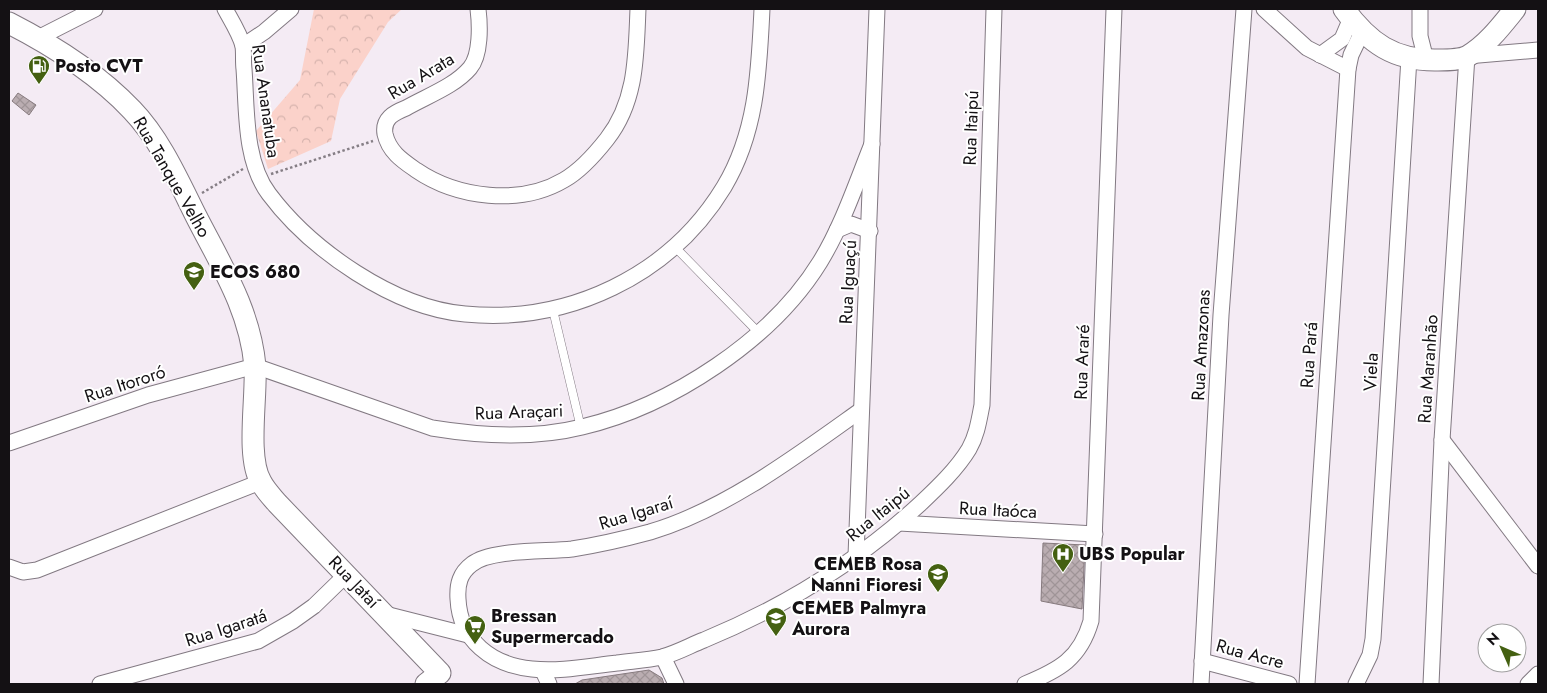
<svg xmlns="http://www.w3.org/2000/svg" width="1547" height="693" font-family="Jost,sans-serif">
<style>
.forest{fill:url(#forest-crowns)}
.building{fill:url(#building-cross-hatch);stroke:#867a7e}
.lines{fill:none;stroke-linecap:round;stroke-linejoin:round}
.lane-casing{stroke:#827982;stroke-width:9}
.street-casing{stroke:#827982;stroke-width:17}
.secondary-casing{stroke:#827982;stroke-width:23}
.path{stroke:#857e85;stroke-width:2.5;stroke-dasharray:2.5 2.5;stroke-linecap:butt}
.lane{stroke:#fff;stroke-width:8}
.street{stroke:#fff;stroke-width:15}
.secondary{stroke:#fff;stroke-width:21}
.labels{text-anchor:middle;dominant-baseline:central;stroke-width:4;stroke-linejoin:round;paint-order:stroke}
.poi-label{font-size:18px;font-weight:bold;fill:#141114;stroke:#fff;text-anchor:start}
.street-label{font-size:18px;fill:#141114;stroke:#fff}
</style>
<defs>
<pattern id="forest-crowns" width="20" height="18" patternUnits="userSpaceOnUse" patternTransform="scale(1.25)"><rect width="20" height="18" fill="#fbd2ca"/><path d="M2 6a3 3 0 1 1 6 0M12 15a3 3 0 1 1 6 0" fill="none" stroke="#d6b3ad"/></pattern>
<pattern id="building-cross-hatch" width="8" height="8" patternUnits="userSpaceOnUse" patternTransform="scale(1.25)"><rect width="8" height="8" fill="#baadb1"/><path d="M0 0l8 8M0 8l8-8" fill="none" stroke="#9f9497"/></pattern>
</defs>
<rect width="100%" height="100%" fill="#f4ebf4"/>
<path class="forest" d="M314,9H402L388,22L340,99L331,141L268,169L256,131L300,80Z"/>
<g class="building">
<path d="M18,93L36,105L29,115L12,101Z"/>
<path d="M1043,543L1085,545L1082,609L1041,601Z"/>
<path d="M649,670L662,678L664,684H575L582,680Z"/>
</g>
<g class="lines">
<g class="lane-casing">
<g id="lane">
<path d="M674,246L759,333"/>
<path d="M553,310L581,428"/>
</g>
</g>
<g class="street-casing">
<g id="street">
<path d="M225,9C231,20 240,34 243,46C244,53 243,62 244,69C247,109 244,161 269,194C311,250 394,308 465,314C568,324 670,276 724,187C757,132 759,71 762,9"/>
<path d="M478,9C480,25 481,55 470,68C455,86 427,96 406,108C401,110 394,113 390,117C385,122 384,128 385,134C389,152 403,161 416,170C457,198 520,206 564,180C580,171 596,153 607,139C637,101 636,54 638,9"/>
<path d="M1264,9L1307,48L1348,69"/>
<path d="M1420,9V36L1426,60"/>
<path d="M38,38L95,9"/>
<path d="M243,46L264,32L291,9"/>
<path d="M1320,55L1342,39L1351,18"/>
<path d="M837,230L851,224L870,231"/>
<path d="M861,410C798,455 725,510 650,532C624,539 598,545 572,549C546,552 491,549 472,564C460,573 457,584 458,599C460,641 492,665 532,669C560,672 589,666 617,663C632,661 648,660 662,657C677,653 691,645 704,640C784,607 857,562 920,504C937,488 957,469 969,449C977,435 979,420 982,405L994,9"/>
<path d="M1442,440L1538,566"/>
<path d="M9,443L148,395L255,366L432,428C481,436 534,439 582,427C671,406 772,340 820,262C842,226 856,184 872,144"/>
<path d="M899,523L1095,534"/>
<path d="M856,556L877,9"/>
<path d="M9,567L23,572L37,570L260,482"/>
<path d="M385,614L468,635"/>
<path d="M663,657L676,684"/>
<path d="M1202,661L1289,684"/>
<path d="M543,671L549,684"/>
<path d="M100,684L258,641L293,621L314,606L347,574"/>
<path d="M1025,684C1059,670 1080,659 1091,621L1114,9"/>
<path d="M1201,684L1221,315L1244,9"/>
<path d="M1307,684L1348,69L1351,55L1362,32"/>
<path d="M1356,684L1370,655L1373,639L1409,58"/>
<path d="M1431,684L1442,440L1467,56L1538,50"/>
<path d="M1528,684L1538,674"/>
</g>
</g>
<g class="secondary-casing">
<g id="secondary">
<path d="M1344,9C1369,43 1394,61 1438,60C1447,60 1461,60 1468,56C1487,45 1502,25 1515,9"/>
<path d="M9,23C52,45 98,74 132,110C160,139 178,180 196,216C221,265 250,310 255,366C257,397 246,457 261,482C265,490 272,497 277,503L440,673L426,684"/>
</g>
</g>
<g class="path">
<path d="M271,174L373,141"/>
<path d="M202,193L243,169"/>
</g>
<use href="#lane" class="lane"/>
<use href="#street" class="street"/>
<use href="#secondary" class="secondary"/>
</g>
<defs>
<g id="fuel-pin" transform="scale(1.125)"><path d="M0 17L-7.5 6A9.5 9.5 0 1 1 7.5 6Z" fill="#446011" stroke="#fff"/><path d="M-5.5-6h7V0h2V4h1.3V-2.5L3-4.5l.8-.8L6-3V5H2.5V1h-1V6h-7ZM-4.2-4.7v3.2H.2V-4.7Z" fill="#fff"/></g>
<g id="school-pin" transform="scale(1.125)"><path d="M0 17L-7.5 6A9.5 9.5 0 1 1 7.5 6Z" fill="#446011" stroke="#fff"/><path d="M0-5L7-2L0 1L-7-2ZM-4 1L0 2.5L4 1V4Q0 6-4 4Z" fill="#fff"/></g>
<g id="hospital-pin" transform="scale(1.125)"><path d="M0 17L-7.5 6A9.5 9.5 0 1 1 7.5 6Z" fill="#446011" stroke="#fff"/><path d="M-5-5h3v3.5h4V-5h3V5h-3V1.5h-4V5h-3Z" fill="#fff"/></g>
<g id="supermarket-pin" transform="scale(1.125)"><path d="M0 17L-7.5 6A9.5 9.5 0 1 1 7.5 6Z" fill="#446011" stroke="#fff"/><path d="M-6-5.5h2.5l.6 2H6L4.5 2H-2.5L-4.4-4H-6ZM-1.5 3.2a1.3 1.3 0 1 0 .1 0ZM3 3.2a1.3 1.3 0 1 0 .1 0Z" fill="#fff"/></g>
</defs>
<g fill-rule="evenodd">
<use href="#fuel-pin" x="39" y="66"/>
<use href="#school-pin" x="194" y="272"/>
<use href="#hospital-pin" x="1063" y="554"/>
<use href="#school-pin" x="938" y="574"/>
<use href="#school-pin" x="776" y="618"/>
<use href="#supermarket-pin" x="475" y="626"/>
</g>
<g class="labels">
<g class="poi-label">
<text x="55" y="66">Posto CVT</text>
<text x="210" y="272">ECOS 680</text>
<text x="1079" y="554">UBS Popular</text>
<text x="922" y="564" text-anchor="end">CEMEB Rosa<tspan x="922" dy="21">Nanni Fioresi</tspan></text>
<text x="792" y="608">CEMEB Palmyra<tspan x="792" dy="21">Aurora</tspan></text>
<text x="491" y="616">Bressan<tspan x="491" dy="21">Supermercado</tspan></text>
</g>
<g class="street-label">
<text transform="translate(421 76) rotate(-31)">Rua Arata</text>
<text transform="translate(266 101) rotate(82)">Rua Ananatuba</text>
<text transform="translate(971 128) rotate(-88)">Rua Itaipú</text>
<text transform="translate(172 177) rotate(60)">Rua Tanque Velho</text>
<text transform="translate(848 282) rotate(-87)">Rua Iguaçú</text>
<text transform="translate(1201 345) rotate(-87)">Rua Amazonas</text>
<text transform="translate(1309 355) rotate(-86)">Rua Pará</text>
<text transform="translate(1082 362) rotate(-88)">Rua Araré</text>
<text transform="translate(1428 369) rotate(-86)">Rua Maranhão</text>
<text transform="translate(1371 372) rotate(-87)">Viela</text>
<text transform="translate(125 384) rotate(-18)">Rua Itororó</text>
<text transform="translate(519 412) rotate(-2)">Rua Araçari</text>
<text transform="translate(998 510) rotate(3)">Rua Itaóca</text>
<text transform="translate(636 513) rotate(-17)">Rua Igaraí</text>
<text transform="translate(878 514) rotate(-39)">Rua Itaipú</text>
<text transform="translate(354 582) rotate(46)">Rua Jataí</text>
<text transform="translate(226 628) rotate(-18)">Rua Igaratá</text>
<text transform="translate(1250 654) rotate(15)">Rua Acre</text>
</g>
</g>
<rect width="1547" height="693" fill="none" stroke="#141114" stroke-width="20"/>
<g transform="translate(1502 648) rotate(315)"><circle r="24" fill="#ffffff" stroke="#a1a0a1"/>
<path d="M0-4L9 19L0 12L-9 19Z" fill="#446011"/>
<text y="-8" font-size="14" font-weight="bold" text-anchor="middle" fill="#141114">N</text>
</g>
</svg>
